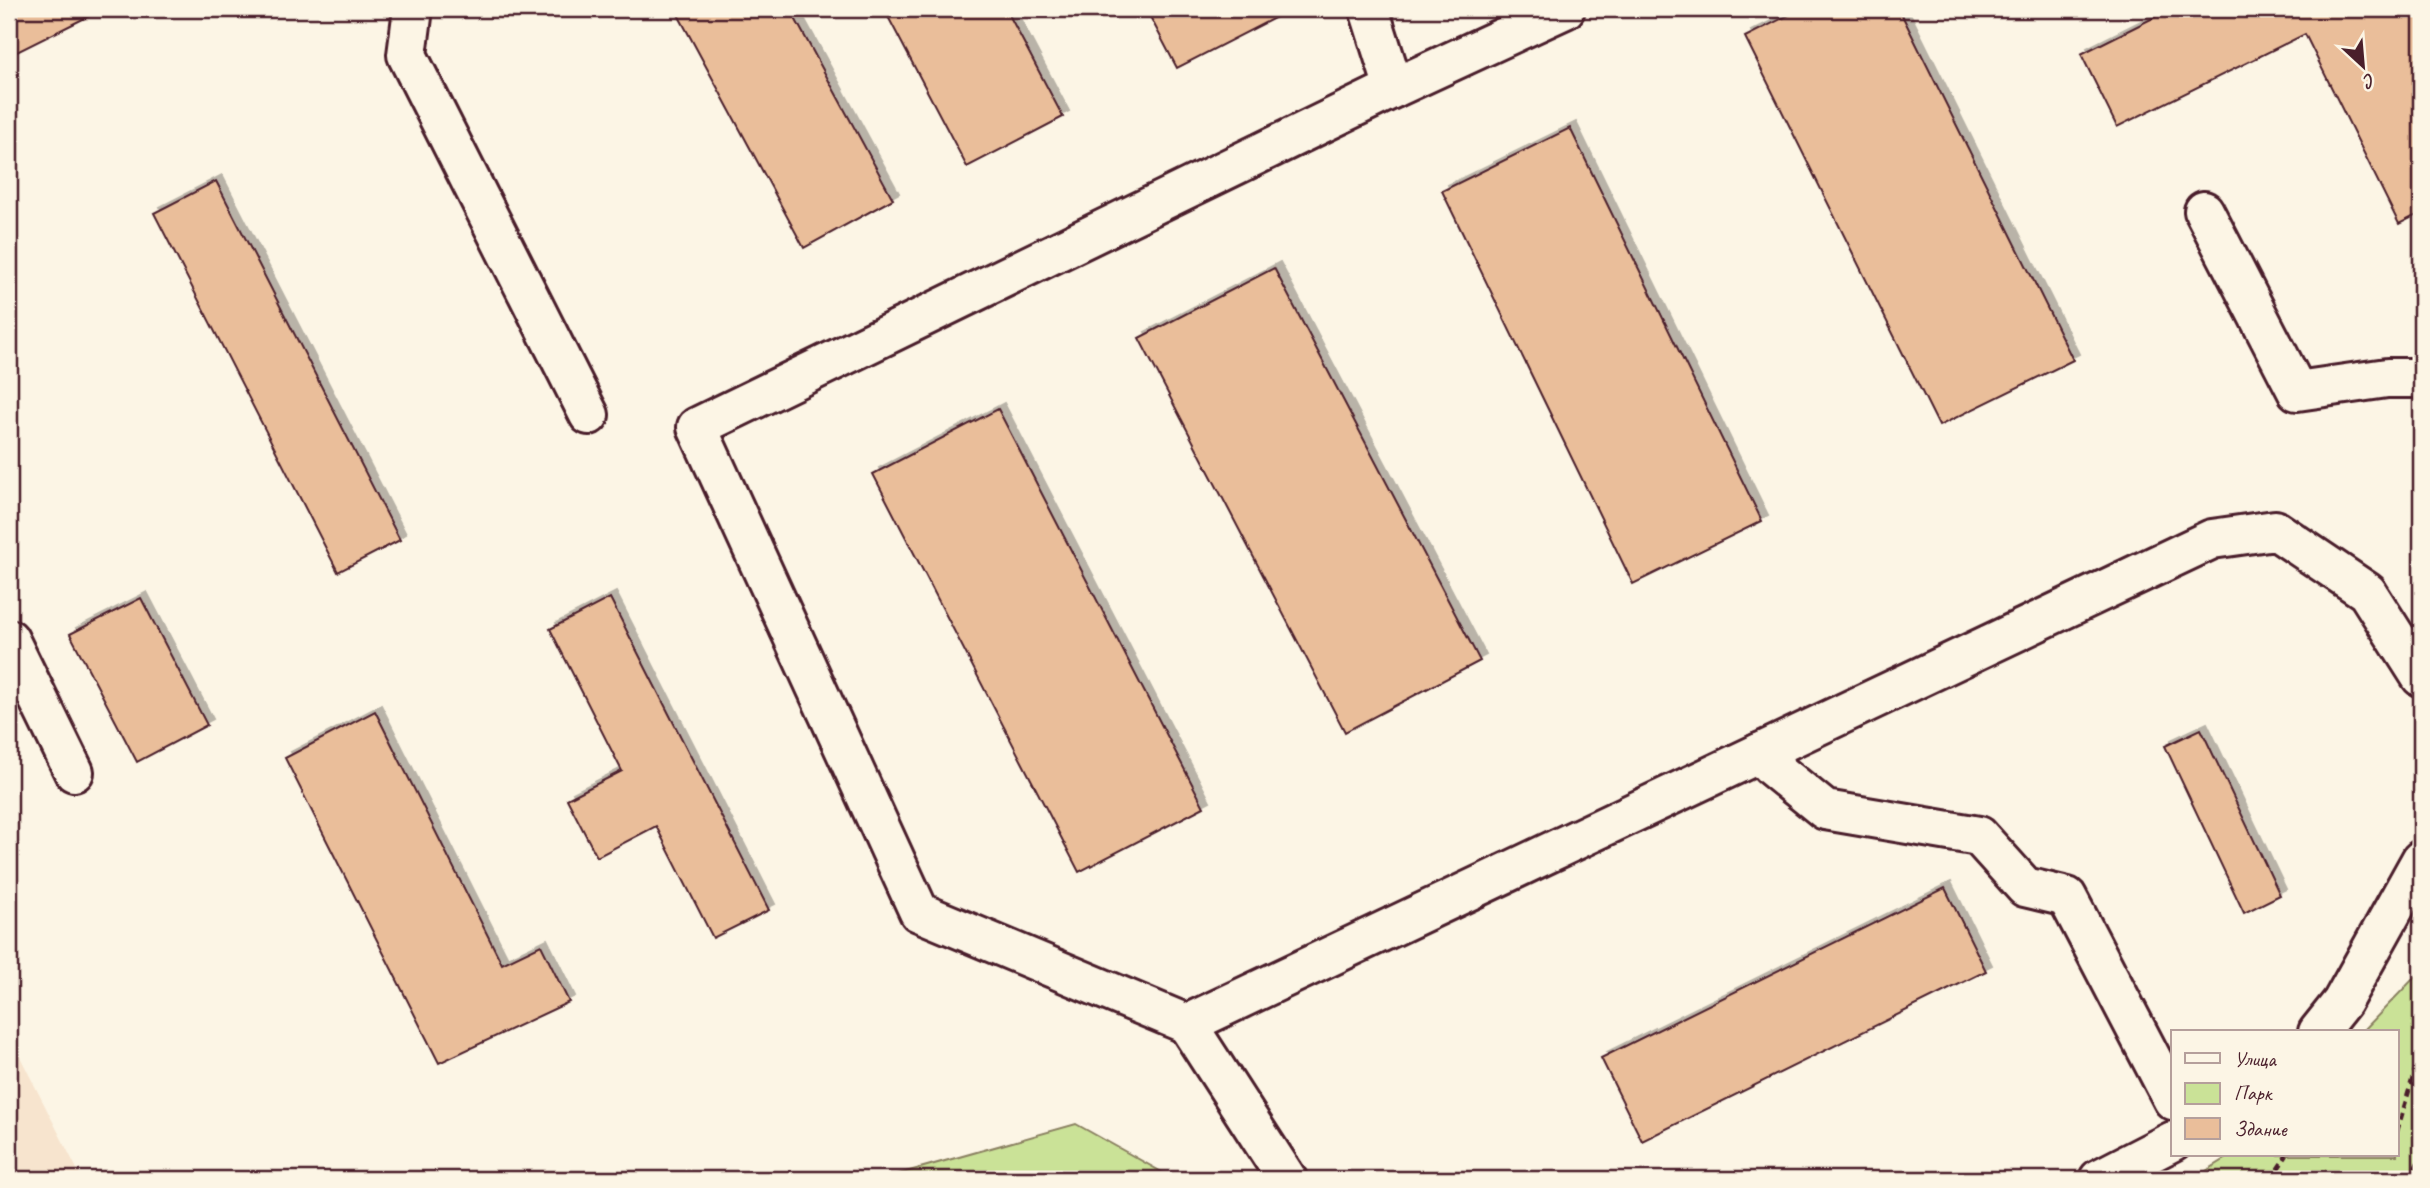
<svg xmlns="http://www.w3.org/2000/svg" width="2430" height="1188" font-family="Caveat,sans-serif">
<style>
.built{fill:#f7e4ce}
.green{fill:#cae297;stroke:#8a8061;stroke-width:2}
.building{fill:#eabe9a;stroke:#4a1f2b;stroke-width:2;filter:url(#shadow)}
.lines{fill:none;stroke-linecap:round;stroke-linejoin:round}
.minor-casing{stroke:#4a1f2b;stroke-width:44}
.path{stroke:#4a1f2b;stroke-width:4.5;stroke-dasharray:7 5;stroke-linecap:butt}
.minor{stroke:#fcf5e5;stroke-width:38}
</style>
<defs>
<filter id="shadow"><feDropShadow dx="6" dy="-6" stdDeviation="0" flood-color="#0004"/></filter>
</defs>
<rect width="100%" height="100%" fill="#fcf5e5"/>
<filter id="ink" filterUnits="userSpaceOnUse"><feTurbulence type="fractalNoise" baseFrequency=".0143" numOctaves="2"/><feDisplacementMap in="SourceGraphic" scale="14" xChannelSelector="R" yChannelSelector="G"/><feConvolveMatrix kernelMatrix="1 2 1 2 8 2 1 2 1" color-interpolation-filters="sRGB"/></filter>
<g filter="url(#ink)">
<path class="built" d="M9,1035L82,1179H9Z"/>
<g class="green">
<path d="M2421,967V1179H2193L2232,1155H2397V1032H2362L2418,974Z"/>
<path d="M1076,1124L1174,1179H881Z"/>
</g>
<g class="building">
<path d="M9,9H103L9,56Z"/>
<path d="M675,9H790L893,199L804,248Z"/>
<path d="M884,9H1006L1063,117L967,167Z"/>
<path d="M1146,9H1292L1177,68Z"/>
<path d="M1801,9H1899L2073,360L1939,426L1745,37Z"/>
<path d="M2171,9H2421V213L2399,224L2305,34L2117,127L2081,54Z"/>
<path d="M1570,128L1762,521L1633,584L1442,191Z"/>
<path d="M216,181L400,540L338,572L154,213Z"/>
<path d="M1274,268L1480,661L1345,732L1139,338Z"/>
<path d="M998,409L1204,807L1079,872L873,474Z"/>
<path d="M141,598L207,725L137,762L70,634Z"/>
<path d="M610,598L769,910L713,938L656,826L597,857L567,799L622,771L550,629Z"/>
<path d="M375,711L502,964L541,945L569,1002L439,1063L285,758Z"/>
<path d="M2201,729L2280,895L2244,913L2165,746Z"/>
<path d="M1945,888L1986,971L1642,1141L1601,1058Z"/>
</g>
<g class="lines">
<g class="minor-casing">
<g id="minor">
<path d="M413,9L407,55L589,415"/>
<path d="M1369,9L1394,88L1565,9"/>
<path d="M1394,88L697,427L919,912L1187,1024L2212,539L2275,530L2367,592L2421,677"/>
<path d="M2204,211L2297,391L2387,378H2421"/>
<path d="M9,639L74,772"/>
<path d="M1759,753L1772,767L1825,810L1979,836L2025,887L2067,897L2173,1100"/>
<path d="M1187,1024L1287,1179"/>
<path d="M2318,1032L2342,1002L2421,860"/>
<path d="M2099,1179L2173,1141"/>
</g>
</g>
<g class="path">
<path d="M2397,1131L2419,1057L2421,997"/>
<path d="M2271,1179L2287,1155"/>
<path d="M2409,1179L2421,1157"/>
</g>
<use href="#minor" class="minor"/>
</g>
</g>
<rect width="2430" height="1188" fill="none" stroke="#fcf5e5" stroke-width="35"/>
<rect x="18" y="18" width="2395" height="1153" fill="none" stroke="#4a1f2b" stroke-width="2.5" filter="url(#ink)"/>
<rect x="2171" y="1030" width="228" height="126" fill="#fcf5e5" stroke="#b59f9b" stroke-width="2"/>
<rect x="2185" y="1053" width="35" height="10" fill="#fcf5e5" stroke="#b59f9b" stroke-width="2"/>
<text x="2234" y="1066" font-size="21" fill="#4a1f2b">Улица</text>
<rect x="2185" y="1083" width="35" height="21" fill="#cae297" stroke="#b59f9b" stroke-width="2"/>
<text x="2234" y="1100" font-size="21" fill="#4a1f2b">Парк</text>
<rect x="2185" y="1118" width="35" height="21" fill="#eabe9a" stroke="#b59f9b" stroke-width="2"/>
<text x="2234" y="1136" font-size="21" fill="#4a1f2b">Здание</text>
<g transform="translate(2363 66) rotate(154)" stroke="#fcf5e5" stroke-width="5" paint-order="stroke">
<path d="M0-5L12 26L0 18L-12 26Z" fill="#4a1f2b"/>
<text y="-10" font-size="19" font-weight="bold" text-anchor="middle" fill="#4a1f2b">С</text>
</g>
</svg>
